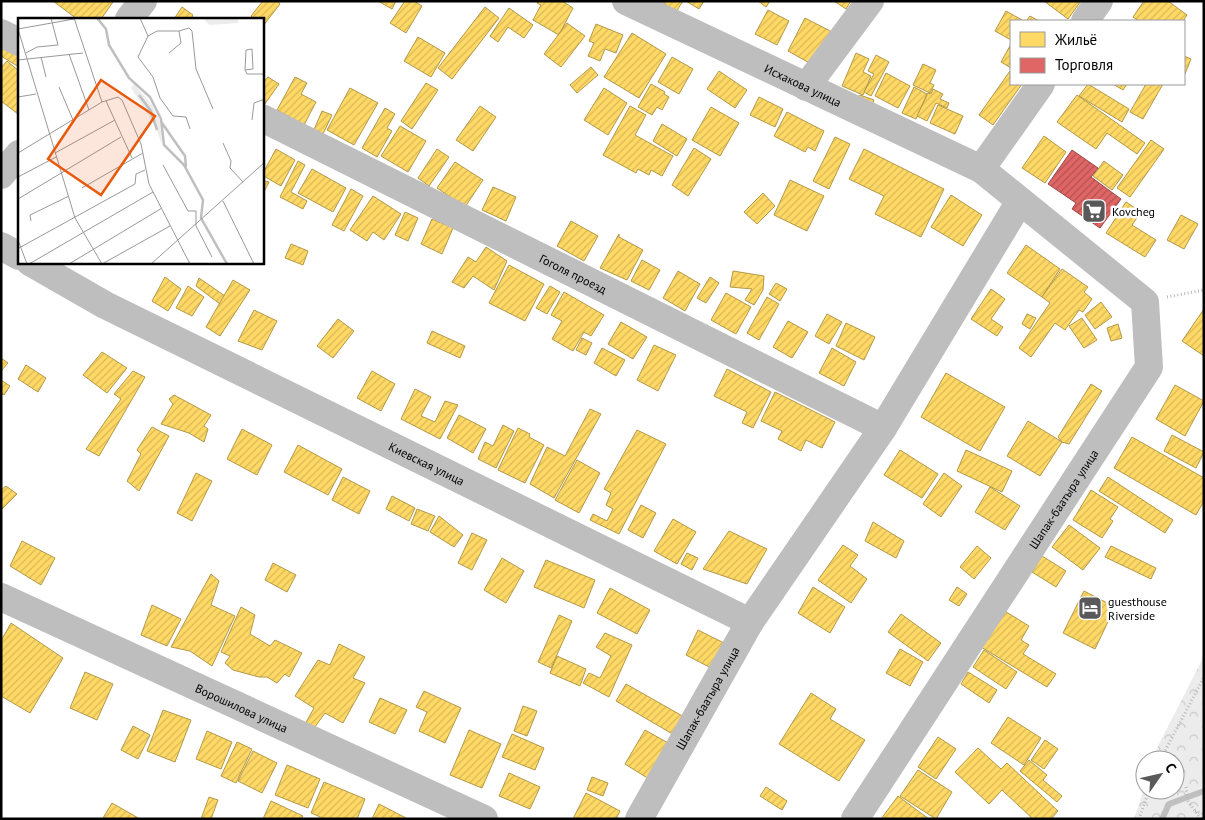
<svg xmlns="http://www.w3.org/2000/svg" width="1205" height="820" font-family="'PT Sans',sans-serif">
<style>
.park{fill:url(#park-crowns)}
.homes{fill:url(#homes-hatch);stroke:#b29847}
.shops{fill:url(#shops-hatch);stroke:#9d4747}
.lines{fill:none;stroke-linecap:round;stroke-linejoin:round}
.stream{stroke:#bfbfbf;stroke-width:6}
.path{stroke:#b9b9b9;stroke-width:3;stroke-dasharray:1 2.5;stroke-linecap:butt}
.minor{stroke:#bebebe;stroke-width:28}
.labels{text-anchor:middle;dominant-baseline:central;stroke-width:5;stroke-linejoin:round;paint-order:stroke}
.street-label{font-size:12px;fill:#000;stroke:#fff}
.poi-label{font-size:12px;fill:#000;stroke:#fff;text-anchor:start}
.inset-river{fill:none;stroke:#bfbfbf;stroke-width:2.5}
.inset-road{fill:none;stroke:#999;stroke-width:1}
.view{fill:#e8590c;fill-opacity:0.15;stroke:#e8590c;stroke-width:2.5}
.inset-edge{fill:none;stroke:#000;stroke-width:2.5}
</style>
<defs>
<pattern id="park-crowns" width="20" height="18" patternUnits="userSpaceOnUse" patternTransform="scale(1.25)"><rect width="20" height="18" fill="#ececec"/><path d="M2 6a3 3 0 1 1 6 0M12 15a3 3 0 1 1 6 0" fill="none" stroke="#c9c9c9"/></pattern>
<pattern id="homes-hatch" width="6" height="6" patternUnits="userSpaceOnUse" patternTransform="scale(1.25)"><rect width="6" height="6" fill="#ffd966"/><path d="M-1 1l2-2M0 6l6-6M5 7l2-2" fill="none" stroke="#d9b857"/></pattern>
<pattern id="shops-hatch" width="6" height="6" patternUnits="userSpaceOnUse" patternTransform="scale(1.25)"><rect width="6" height="6" fill="#e06666"/><path d="M-1 1l2-2M0 6l6-6M5 7l2-2" fill="none" stroke="#b35252"/></pattern>
</defs>
<rect width="100%" height="100%" fill="#fff"/>
<path class="park" d="M1204,656V819H1134L1145,786V790H1175V760H1154L1158,746Z"/>
<g class="homes">
<path d="M53,1H112L113,2L101,19H77Z"/>
<path d="M263,1H277L280,4L263,26L262,19H254L251,16Z"/>
<path d="M378,1H396L392,9Z"/>
<path d="M405,1H414L422,6L406,33L390,23Z"/>
<path d="M538,1H562L573,8L559,35L533,20L541,5L537,3Z"/>
<path d="M661,1H683L676,12Z"/>
<path d="M686,1H704L699,9Z"/>
<path d="M758,1H770L766,7Z"/>
<path d="M834,1H851L846,9Z"/>
<path d="M1044,1H1081L1068,19Z"/>
<path d="M1144,1H1168L1187,15L1183,21H1139L1133,17Z"/>
<path d="M182,7L193,15L191,19H174Z"/>
<path d="M485,7L499,18L452,79L438,68Z"/>
<path d="M509,8L533,25L524,38L508,27L498,42L490,36Z"/>
<path d="M768,10L789,21L777,45L755,34Z"/>
<path d="M1006,11L1022,20L1011,21V40L995,31Z"/>
<path d="M1030,16L1039,21H1026Z"/>
<path d="M805,18L832,32L815,66L788,51Z"/>
<path d="M567,23L585,36L561,67L544,54Z"/>
<path d="M596,24L623,35L616,53L605,49L600,61L588,56L594,43L589,41Z"/>
<path d="M632,33L666,54L639,98L604,77Z"/>
<path d="M418,37L445,53L431,77L404,61Z"/>
<path d="M1,41L19,52V67L1,56Z"/>
<path d="M1011,44V68L1001,62Z"/>
<path d="M856,53L869,59L863,72L871,76L863,95L842,86Z"/>
<path d="M876,55L889,62L871,96L864,92L874,74L868,71Z"/>
<path d="M1184,56L1191,59L1185,74H1184Z"/>
<path d="M672,57L693,69L679,94L658,82Z"/>
<path d="M7,61L19,71L18,114L1,101V68Z"/>
<path d="M923,64L936,70L930,83L934,85L930,93L913,85Z"/>
<path d="M591,67L598,75L577,93L570,85Z"/>
<path d="M719,71L747,90L735,108L707,89Z"/>
<path d="M1010,71L1011,84H1022L993,125L979,115Z"/>
<path d="M886,73L910,86L898,108L875,96Z"/>
<path d="M268,77L279,84L262,108V84Z"/>
<path d="M295,77L307,83L301,94L316,102L304,125L277,110Z"/>
<path d="M426,83L438,90L412,129L401,121Z"/>
<path d="M651,84L665,92L664,94L669,97L662,110L657,107L652,115L638,107Z"/>
<path d="M1088,84L1129,109L1122,122L1079,96Z"/>
<path d="M1113,84H1127L1123,90Z"/>
<path d="M1146,84H1163L1143,119L1130,112Z"/>
<path d="M914,87L927,94L916,119L902,113Z"/>
<path d="M350,88L378,103L354,145L327,130Z"/>
<path d="M604,88L627,103L608,135L584,120Z"/>
<path d="M933,89L943,94L940,99L949,103L947,108L936,103L927,121L917,116L928,93L931,94Z"/>
<path d="M860,95L874,100L871,108L857,102Z"/>
<path d="M1077,95L1145,143L1137,154L1107,133L1096,149L1057,122Z"/>
<path d="M759,97L783,109L775,127L750,115Z"/>
<path d="M938,105L963,116L955,134L930,123Z"/>
<path d="M480,106L496,117L473,151L456,140Z"/>
<path d="M630,106L646,115L635,135L673,156L662,176L651,170L649,175L638,169L636,173L603,155Z"/>
<path d="M711,107L739,123L720,156L692,140Z"/>
<path d="M385,108L395,114L387,128L392,131L377,157L362,148Z"/>
<path d="M322,111L332,115L322,136L313,132Z"/>
<path d="M787,112L824,131L815,151L808,147L805,152L774,136Z"/>
<path d="M662,124L687,139L677,156L653,141Z"/>
<path d="M400,126L426,141L408,172L381,156Z"/>
<path d="M1044,136L1066,152L1045,183L1022,168Z"/>
<path d="M835,137L850,144L829,189L813,181Z"/>
<path d="M1151,140L1164,149L1130,197L1117,188Z"/>
<path d="M694,148L711,159L688,196L672,185Z"/>
<path d="M276,149L295,160L281,186L262,175Z"/>
<path d="M437,149L449,157L429,186L418,178Z"/>
<path d="M864,149L944,189L921,237L875,214L884,196L849,179Z"/>
<path d="M298,161L305,165L291,192L307,201L303,209L280,197Z"/>
<path d="M1104,161L1123,175L1112,190L1093,176Z"/>
<path d="M455,162L483,180L465,207L437,188Z"/>
<path d="M312,169L346,188L333,212L298,193Z"/>
<path d="M262,180L269,182L263,194L262,193Z"/>
<path d="M790,180L824,196L807,231L774,215Z"/>
<path d="M493,187L516,197L506,221L482,210Z"/>
<path d="M351,189L363,196L344,231L332,225Z"/>
<path d="M763,193L775,206L757,224L744,212Z"/>
<path d="M951,195L982,215L963,246L931,227Z"/>
<path d="M373,196L401,214L384,240L373,232L367,241L350,230Z"/>
<path d="M1126,202L1141,212L1132,225L1156,240L1145,257L1106,233Z"/>
<path d="M405,212L418,218L408,241L395,235Z"/>
<path d="M1181,215L1198,224L1184,249L1167,240Z"/>
<path d="M432,219L453,228L442,254L421,244Z"/>
<path d="M571,221L598,236L584,261L557,246Z"/>
<path d="M619,234V237L643,250L627,280L600,268Z"/>
<path d="M291,244L308,251L303,265L285,258Z"/>
<path d="M1026,245L1060,269L1042,297L1007,273Z"/>
<path d="M486,247L507,261L494,290L473,276L464,288L452,282L468,257L476,262Z"/>
<path d="M642,260L660,270L649,290L631,281Z"/>
<path d="M509,265L544,284L525,321L489,303Z"/>
<path d="M1062,269L1088,287L1084,292L1092,299L1083,312L1079,310L1065,330L1055,323L1031,357L1019,348L1050,303L1042,297Z"/>
<path d="M678,271L700,284L685,311L663,298Z"/>
<path d="M733,271L764,276L763,290L754,305L745,300L752,289L730,287Z"/>
<path d="M165,277L181,289L168,311L152,301Z"/>
<path d="M710,277L719,283L706,303L697,298Z"/>
<path d="M199,278L225,296L220,304L196,286Z"/>
<path d="M233,280L250,290L220,336L206,327Z"/>
<path d="M776,283L787,289L780,301L769,294Z"/>
<path d="M188,286L204,297L192,316L176,308Z"/>
<path d="M550,286L560,292L547,314L536,308Z"/>
<path d="M991,289L1005,299L991,319L1003,327L997,336L971,319Z"/>
<path d="M564,292L604,315L591,336L584,332L573,351L552,339L562,321L551,315Z"/>
<path d="M726,293L751,307L736,334L711,320Z"/>
<path d="M767,297L779,304L759,340L747,333Z"/>
<path d="M1101,302L1112,317L1095,329L1085,315Z"/>
<path d="M1204,309V356L1182,341Z"/>
<path d="M254,310L277,321L262,350L238,341Z"/>
<path d="M827,314L842,322L829,344L815,336Z"/>
<path d="M1027,314L1036,318L1030,329L1022,324Z"/>
<path d="M1082,318L1097,340L1084,348L1069,326Z"/>
<path d="M338,319L354,331L333,358L317,346Z"/>
<path d="M788,321L808,332L792,358L773,347Z"/>
<path d="M621,322L647,337L633,359L608,344Z"/>
<path d="M846,323L875,337L864,360L836,346Z"/>
<path d="M1118,324L1122,338L1111,341L1107,328Z"/>
<path d="M432,331L465,346L460,358L427,343Z"/>
<path d="M582,338L592,343L586,355L576,350Z"/>
<path d="M654,345L676,355L658,391L637,380Z"/>
<path d="M602,348L625,360L616,376L594,363Z"/>
<path d="M832,348L856,362L844,386L819,373Z"/>
<path d="M102,352L127,368L107,393L83,375Z"/>
<path d="M1,358L8,363L1,371Z"/>
<path d="M26,365L46,378L38,392L18,379Z"/>
<path d="M727,369L771,392L753,428L742,423L747,412L714,396Z"/>
<path d="M133,371L145,377L99,456L86,449L121,399L114,394Z"/>
<path d="M372,371L395,384L381,411L357,398Z"/>
<path d="M946,373L1005,407L980,451L921,417Z"/>
<path d="M1,380L10,386L4,395L1,393Z"/>
<path d="M1091,384L1102,391L1069,444L1062,442L1058,437Z"/>
<path d="M1175,385L1204,401L1185,436L1156,419Z"/>
<path d="M415,389L431,397L421,416L435,422L445,401L458,405L440,439L401,419Z"/>
<path d="M775,392L835,422L822,448L806,440L801,451L778,439L782,431L761,421Z"/>
<path d="M174,395L211,415L204,426L208,429L204,442L189,433L161,424L173,404L169,399Z"/>
<path d="M590,409L601,414L554,498L530,484L547,447L565,456Z"/>
<path d="M459,415L486,429L473,453L447,438Z"/>
<path d="M1028,421L1062,442L1040,476L1007,456Z"/>
<path d="M503,425L514,431L496,468L478,459L485,442L493,446Z"/>
<path d="M152,427L169,436L139,491L127,481L141,454L137,450Z"/>
<path d="M518,428L530,434L529,437L544,445L525,483L498,470Z"/>
<path d="M242,429L272,445L257,475L227,459Z"/>
<path d="M637,430L666,444L619,534L590,520L593,514L607,521L613,509L606,505L611,493L604,489Z"/>
<path d="M1172,435L1204,452L1196,468L1164,451Z"/>
<path d="M1132,437L1204,478V501L1196,515L1114,468Z"/>
<path d="M298,445L342,469L328,495L284,472Z"/>
<path d="M900,450L938,474L922,498L884,475Z"/>
<path d="M966,450L1012,471L1002,492L957,471Z"/>
<path d="M577,460L600,473L579,513L555,500Z"/>
<path d="M196,473L212,481L192,521L177,513Z"/>
<path d="M944,473L962,486L941,517L923,504Z"/>
<path d="M343,477L370,491L359,514L332,500Z"/>
<path d="M1108,477L1173,520L1165,533L1099,491Z"/>
<path d="M6,486L17,494L1,510V490Z"/>
<path d="M990,487L1020,506L1005,530L975,512Z"/>
<path d="M1091,490L1118,507L1110,519L1113,521L1102,538L1073,520Z"/>
<path d="M392,496L415,508L409,521L386,509Z"/>
<path d="M641,505L656,513L643,538L628,530Z"/>
<path d="M417,509L435,516L428,531L411,524Z"/>
<path d="M439,516L463,535L454,547L430,532Z"/>
<path d="M673,519L696,532L677,564L654,551Z"/>
<path d="M873,522L904,541L896,558L865,541Z"/>
<path d="M1069,525L1100,548L1083,570L1052,547Z"/>
<path d="M729,531L767,549L747,584L703,569Z"/>
<path d="M472,533L487,540L472,570L458,563Z"/>
<path d="M22,541L55,558L41,585L10,566Z"/>
<path d="M843,545L858,555L850,566L867,579L851,603L818,580Z"/>
<path d="M977,546L991,558L974,579L960,567Z"/>
<path d="M1111,546L1156,568L1151,579L1105,557Z"/>
<path d="M687,553L698,558L692,570L681,564Z"/>
<path d="M1042,556L1066,571L1056,587L1032,572Z"/>
<path d="M502,558L524,571L506,603L484,590Z"/>
<path d="M546,560L595,580L584,608L534,587Z"/>
<path d="M273,563L296,575L287,592L265,580Z"/>
<path d="M211,574L219,581L211,605L235,616L212,666L190,651L171,647Z"/>
<path d="M813,587L845,607L830,633L798,613Z"/>
<path d="M957,587L967,594L959,606L949,600Z"/>
<path d="M610,588L650,610L637,634L597,613Z"/>
<path d="M1084,591L1115,607L1095,649L1063,633Z"/>
<path d="M152,605L181,619L167,646L141,635Z"/>
<path d="M241,607L255,615L250,634L270,646L275,640L302,653L289,677L285,674L277,683L267,677H259L233,670L225,663L230,656L221,652Z"/>
<path d="M1003,610L1029,626L1021,640L1029,645L1023,654L1056,674L1047,687L981,647Z"/>
<path d="M901,614L941,643L928,661L888,632Z"/>
<path d="M559,615L572,621L551,668L538,662Z"/>
<path d="M11,623L63,658L30,713L1,696V641Z"/>
<path d="M698,630L724,643L711,668L686,655Z"/>
<path d="M605,633L632,645L609,697L583,683L589,673L600,678L611,656L596,647Z"/>
<path d="M339,644L365,657L353,678L365,683L343,723L325,713L312,731L304,726L314,708L295,696L318,660L330,665Z"/>
<path d="M900,649L923,662L910,686L886,673Z"/>
<path d="M984,650L1017,672L1006,689L973,667Z"/>
<path d="M557,656L586,669L580,686L550,673Z"/>
<path d="M85,672L113,684L97,720L70,708Z"/>
<path d="M968,672L997,690L989,703L961,684Z"/>
<path d="M626,684L686,718L676,736L616,701Z"/>
<path d="M424,691L461,708L445,743L419,731L427,712L416,707Z"/>
<path d="M811,693L836,709L830,719L865,740L839,781L779,744Z"/>
<path d="M380,698L407,710L395,734L369,722Z"/>
<path d="M523,706L537,711L527,736L514,731Z"/>
<path d="M163,710L191,720L175,762L147,751Z"/>
<path d="M1008,717L1041,738L1024,765L991,743Z"/>
<path d="M133,726L150,735L138,759L121,750Z"/>
<path d="M469,730L501,744L482,788L450,775Z"/>
<path d="M645,730L670,744L649,779L625,764Z"/>
<path d="M207,731L232,742L221,769L196,759Z"/>
<path d="M512,734L544,748L535,770L502,757Z"/>
<path d="M938,737L956,749L936,779L918,767Z"/>
<path d="M1045,740L1058,749L1044,769L1031,760Z"/>
<path d="M237,742L252,749L236,783L221,776Z"/>
<path d="M978,748L1001,769L1007,763L1058,811L1051,819H1033L1002,790L989,804L955,772Z"/>
<path d="M253,751L277,763L262,793L238,781Z"/>
<path d="M1029,760L1047,775L1043,780L1062,796L1057,802L1020,771Z"/>
<path d="M287,765L320,779L308,808L275,795Z"/>
<path d="M918,770L952,792L936,819L900,796Z"/>
<path d="M509,773L540,787L530,809L499,796Z"/>
<path d="M592,777L608,783L603,796L587,790Z"/>
<path d="M324,782L365,799L357,819H325L311,813Z"/>
<path d="M766,787L787,801L782,810L760,796Z"/>
<path d="M586,793L620,811L616,819H573Z"/>
<path d="M898,796L929,819H881Z"/>
<path d="M209,797L218,800L211,819H201Z"/>
<path d="M271,801L303,816L301,819H263Z"/>
<path d="M112,803L140,819H104L103,818Z"/>
<path d="M379,804L406,818L405,819H372Z"/>
</g>
<path class="shops" d="M1072,150L1098,168L1091,177L1121,199L1100,228L1072,209L1076,203L1048,184Z"/>
<g class="lines">
<path class="stream" d="M1162,819L1169,804L1204,791"/>
<g class="path">
<path d="M1167,297L1204,290"/>
<path d="M1161,760L1167,747L1204,677"/>
<path d="M1186,787L1188,801L1201,819"/>
<path d="M1195,811L1204,814"/>
<path d="M1139,819L1149,790"/>
</g>
<g class="minor">
<path id="s1" d="M626,1L981,169"/>
<path d="M129,19L143,1"/>
<path d="M1085,21L1099,1"/>
<path d="M1,33L19,42"/>
<path d="M806,87L870,1"/>
<path id="s2" d="M262,118L883,428"/>
<path d="M1,175L19,154"/>
<path d="M1,246L19,256"/>
<path id="s3" d="M30,262L105,305L750,622"/>
<path id="s4" d="M1,597L484,819"/>
<path id="s5" d="M639,819L750,622L883,428L1020,201"/>
<path id="s6" d="M855,819L1149,367L1145,302L981,169L1041,84"/>
</g>
</g>
<defs>
<g id="supermarket-square" transform="scale(1.25)"><rect x="-9" y="-9" width="18" height="18" rx="4" fill="#595959" stroke="#fff"/><path d="M-6-5.5h2.5l.6 2H6L4.5 2H-2.5L-4.4-4H-6ZM-1.5 3.2a1.3 1.3 0 1 0 .1 0ZM3 3.2a1.3 1.3 0 1 0 .1 0Z" fill="#fff"/></g>
<g id="hotel-square" transform="scale(1.25)"><rect x="-9" y="-9" width="18" height="18" rx="4" fill="#595959" stroke="#fff"/><path d="M-6-4.5h1.5V1H6V5H4.5V3h-9V5H-6ZM-4 0a1.8 1.8 0 1 1 3.6 0ZM.5 0V-2.5h3Q6-2.5 6 0Z" fill="#fff"/></g>
</defs>
<g fill-rule="evenodd">
<use href="#supermarket-square" x="1094" y="211"/>
<use href="#hotel-square" x="1090" y="608"/>
</g>
<g class="labels">
<g class="street-label">
<text stroke="none"><textPath href="#s1" startOffset="196">Исхакова улица</textPath></text>
<text stroke="none"><textPath href="#s2" startOffset="348">Гоголя проезд</textPath></text>
<text stroke="none"><textPath href="#s3" startOffset="445">Киевская улица</textPath></text>
<text stroke="none"><textPath href="#s6" startOffset="382">Шапак-баатыра улица</textPath></text>
<text stroke="none"><textPath href="#s5" startOffset="139">Шапак-баатыра улица</textPath></text>
<text stroke="none"><textPath href="#s4" startOffset="265">Ворошилова улица</textPath></text>
</g>
<g class="poi-label">
<text x="1112" y="211">Kovcheg</text>
<text x="1108" y="601">guesthouse<tspan x="1108" dy="14">Riverside</tspan></text>
</g>
</g>
<g transform="translate(18 18)">
<rect width="246" height="246" fill="#fff"/>
<path d="M185,0H220V5L191,7ZM116,66L134,87L142,104L144,127L137,107L113,70Z" fill="#ececec"/>
<path class="inset-river" d="M79,0L88,11L91,27L111,60L132,79L143,101L146,127L166,147L185,182L183,200L209,246M121,77L133,93L139,112M144,105L167,138L168,149"/>
<path class="inset-road" d="M56,0L84,84L100,79L104,82L123,126L131,166L172,246M122,0L130,18M0,11L57,200L84,246L152,208M0,11L56,1M161,13L171,10L174,13L178,51L195,91M130,18L120,39L135,59L142,80L155,98L168,99L172,111M130,18L139,13H161L163,25L151,35M234,31L235,51L227,52L228,32ZM8,35L19,29L40,27L33,0M51,36L71,92M23,39L28,59M0,42L65,35M227,52L229,56H247M41,69L55,102M0,79L18,76M88,83L114,140M234,102L236,85L247,81M205,125L213,143L212,150L225,164M0,135L84,84M37,135L97,102M145,147L170,193H178V208L194,239M0,159L38,139M64,170L125,135M0,181L103,119M205,183L236,246M13,203L12,197L51,178M0,222L9,246M1,230L117,166L118,156L127,152M11,246L135,174M51,246L144,190M133,246L247,144"/>
<path class="view" d="M83,62L137,98L83,177L30,141Z"/>
<rect width="246" height="246" class="inset-edge"/>
</g>
<rect width="1205" height="820" fill="none" stroke="#000000" stroke-width="5"/>
<rect x="1010" y="20" width="175" height="65" fill="#ffffff" stroke="#999999"/>
<rect x="1020" y="32" width="25" height="15" fill="#ffd966" stroke="#999999"/>
<text x="1055" y="45" font-size="15" fill="#000000">Жильё</text>
<rect x="1020" y="58" width="25" height="15" fill="#e06666" stroke="#999999"/>
<text x="1055" y="70" font-size="15" fill="#000000">Торговля</text>
<g transform="translate(1160 775) rotate(56)"><circle r="24" fill="#ffffff" stroke="#999999"/>
<path d="M0-4L9 19L0 12L-9 19Z" fill="#595959"/>
<text y="-8" font-size="14" font-weight="bold" text-anchor="middle" fill="#000000">С</text>
</g>
</svg>
